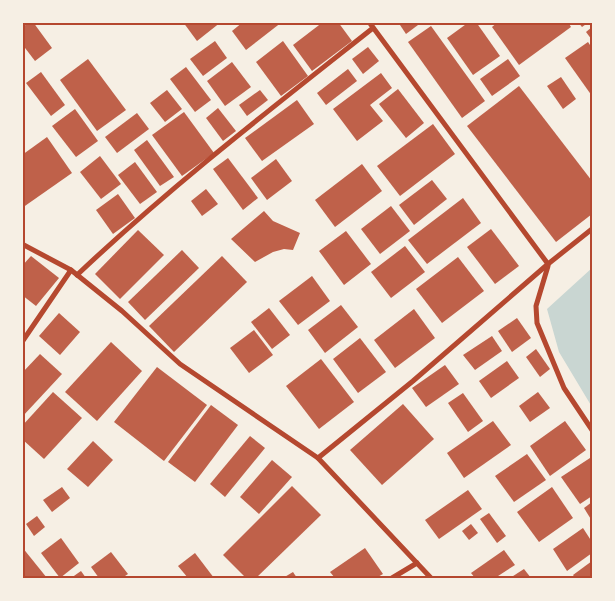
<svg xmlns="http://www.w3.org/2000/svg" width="615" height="601" font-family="'Roboto Condensed',sans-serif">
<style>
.water{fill:#c9d6d2}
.building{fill:#bf614a}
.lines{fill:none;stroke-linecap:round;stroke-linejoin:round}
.minor{stroke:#b5482f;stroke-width:5}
.neatline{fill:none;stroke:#b5482f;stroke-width:2}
</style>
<rect width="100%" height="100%" fill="#f6efe4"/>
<path class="water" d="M592,268V267V407L559,352L547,309Z"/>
<g class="building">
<path d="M29,22H33L52,48L35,61L22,44V28Z"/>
<path d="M183,22H221L197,41Z"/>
<path d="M243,22H282L246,50L232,31Z"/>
<path d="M323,22H338L352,41L312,71L293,45Z"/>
<path d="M398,22H422L406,34Z"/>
<path d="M469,22H476L500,56L473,75L447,38Z"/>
<path d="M498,22H568L571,27L519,65L492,27Z"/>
<path d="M578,22H589L582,27Z"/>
<path d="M431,26L485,101L462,118L408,42Z"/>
<path d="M592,27V40L586,32Z"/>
<path d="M215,41L227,58L203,76L190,59Z"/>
<path d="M283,41L308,76L281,96L256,62Z"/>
<path d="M588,42L592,48V96L565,58Z"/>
<path d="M368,47L379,61L363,74L352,59Z"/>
<path d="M88,59L126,110L97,131L60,80Z"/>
<path d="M508,59L520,76L492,96L480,79Z"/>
<path d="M232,62L251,87L225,106L207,81Z"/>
<path d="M186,67L211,100L195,112L170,79Z"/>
<path d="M348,69L357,81L326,105L317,93Z"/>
<path d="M41,72L65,105L51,116L26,83Z"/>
<path d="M381,73L392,88L370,105L383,121L357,141L333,109Z"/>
<path d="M561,77L576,99L563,109L547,86Z"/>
<path d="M519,86L592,181V214L556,242L467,126Z"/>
<path d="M398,89L424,123L406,138L379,104Z"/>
<path d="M167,90L182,109L165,122L150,103Z"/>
<path d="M260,90L268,100L247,116L239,105Z"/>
<path d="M297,100L314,124L262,161L245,138Z"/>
<path d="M218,108L236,131L223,141L206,118Z"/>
<path d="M75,109L98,141L76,157L52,126Z"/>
<path d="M184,112L214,153L182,176L152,135Z"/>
<path d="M137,113L149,129L117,153L105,137Z"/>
<path d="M433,124L455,154L400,196L377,166Z"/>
<path d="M47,137L72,173L22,208V155Z"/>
<path d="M147,140L174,177L160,186L134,150Z"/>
<path d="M100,156L121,184L101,199L80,172Z"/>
<path d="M228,158L258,198L243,210L213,169Z"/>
<path d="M276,159L292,181L267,200L251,178Z"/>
<path d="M135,162L157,192L140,204L118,175Z"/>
<path d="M362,164L382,191L335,227L315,200Z"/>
<path d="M432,180L447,199L414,225L399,205Z"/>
<path d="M206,189L218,204L202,216L191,201Z"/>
<path d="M118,194L135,218L113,234L96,210Z"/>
<path d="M463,198L481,223L427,264L408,240Z"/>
<path d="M391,206L410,231L380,254L361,229Z"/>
<path d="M264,211L273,221L300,233L293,250L284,249L273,252L255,262L231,239Z"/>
<path d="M491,229L519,266L495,284L467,247Z"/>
<path d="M138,230L164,255L120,299L95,274Z"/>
<path d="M346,231L371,264L344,285L319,251Z"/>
<path d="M405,246L425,272L391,298L371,272Z"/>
<path d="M182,250L199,268L145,320L128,302Z"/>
<path d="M31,256L59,278L36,306L22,295V266Z"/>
<path d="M222,256L247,282L174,352L149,326Z"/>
<path d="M458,257L484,291L442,323L416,289Z"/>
<path d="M312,276L330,301L298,325L279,301Z"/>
<path d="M341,305L358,327L325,353L308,330Z"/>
<path d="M269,308L290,335L272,349L251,322Z"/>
<path d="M414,309L435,338L395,368L374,340Z"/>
<path d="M59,313L80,332L60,355L39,336Z"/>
<path d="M517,318L531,338L512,352L498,331Z"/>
<path d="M254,330L273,355L249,373L230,348Z"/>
<path d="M492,336L502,351L475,370L463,355Z"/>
<path d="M360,338L386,372L358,393L333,359Z"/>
<path d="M111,342L142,371L97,421L65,392Z"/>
<path d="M536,349L550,369L540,377L526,357Z"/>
<path d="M40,354L62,374L22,417V373Z"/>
<path d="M321,359L354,402L319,429L286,386Z"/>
<path d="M507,361L519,378L491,398L479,381Z"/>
<path d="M445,365L459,384L426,407L412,388Z"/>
<path d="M157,367L207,405L164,461L114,422Z"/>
<path d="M53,392L82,418L44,459L22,439V426Z"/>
<path d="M538,392L550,408L530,422L519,406Z"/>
<path d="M463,393L483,421L468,432L448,403Z"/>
<path d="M403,404L434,439L382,485L350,450Z"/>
<path d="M211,405L238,425L195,482L168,462Z"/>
<path d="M493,421L511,445L464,478L447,453Z"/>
<path d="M565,421L586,450L550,476L530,446Z"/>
<path d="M250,436L265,448L225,497L210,484Z"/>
<path d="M93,441L113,460L88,487L67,469Z"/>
<path d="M527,454L546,480L514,502L495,476Z"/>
<path d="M590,458L592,461V496L580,504L561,477Z"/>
<path d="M272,460L292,477L259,514L240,497Z"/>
<path d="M292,486L321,515L256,578H246L223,555Z"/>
<path d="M62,487L70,498L52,512L43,500Z"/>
<path d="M552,487L573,518L539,542L517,512Z"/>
<path d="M468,490L482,509L439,539L425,520Z"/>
<path d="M592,502V521L584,508Z"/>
<path d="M489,513L506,536L497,543L480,519Z"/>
<path d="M37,516L45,527L34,536L26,524Z"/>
<path d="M471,524L478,533L469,540L462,531Z"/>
<path d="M583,528L592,542V553L567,571L553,549Z"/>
<path d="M61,538L79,563L60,578L41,553Z"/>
<path d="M22,547L47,578H22Z"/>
<path d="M365,548L383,574L376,578H335L330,572Z"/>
<path d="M504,550L515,565L495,578H475L471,573Z"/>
<path d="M111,552L128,574L122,578H99L91,567Z"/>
<path d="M195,553L214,578H188L178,566Z"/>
<path d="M592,561V578H575L573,575Z"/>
<path d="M524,569L531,578H510Z"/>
<path d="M81,571L86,578H71Z"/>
<path d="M293,572L297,578H283Z"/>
</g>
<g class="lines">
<g class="minor">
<path d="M369,22L548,264L592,229"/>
<path d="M22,244L71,270L122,311L180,364L318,458L431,578"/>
<path d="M548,266L536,306L537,323L564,388L592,430"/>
<path d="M77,275C171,186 272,108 373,28"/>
<path d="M22,342L71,270"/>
<path d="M318,458L413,381L548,264"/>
<path d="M392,578L417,563"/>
</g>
</g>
<rect width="615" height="601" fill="none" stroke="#f6efe4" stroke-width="48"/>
<rect x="24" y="24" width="567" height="553" class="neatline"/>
</svg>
